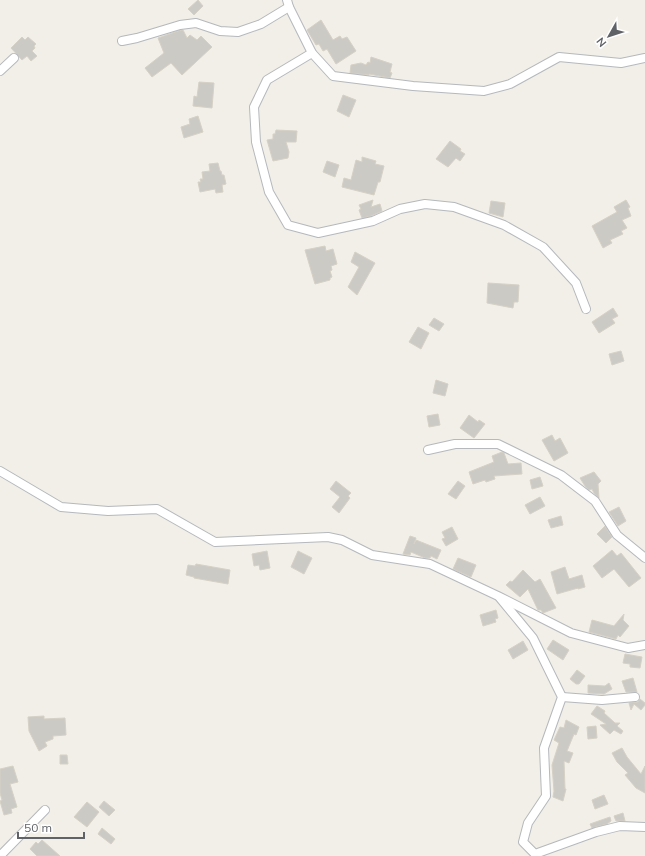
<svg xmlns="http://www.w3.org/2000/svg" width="645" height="856" font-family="Mulish,sans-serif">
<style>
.building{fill:#cccac5;stroke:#d6d1c6}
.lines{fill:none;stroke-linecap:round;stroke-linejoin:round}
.street-casing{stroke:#b5b8bc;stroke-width:10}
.street{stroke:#fff;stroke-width:8}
</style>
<rect width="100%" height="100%" fill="#f1efe8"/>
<g class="building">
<path d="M198,0L203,6L194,15L188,9Z"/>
<path d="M321,20L333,40L340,36L342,39L347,37L356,51L336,64L327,49L323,51L319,44L316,45L307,30Z"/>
<path d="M181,30H183L187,38L190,35L197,40L201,36L212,47L182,75L171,63L152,77L145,68L164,53L158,38Z"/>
<path d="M22,37L25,40L28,37L36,44L34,46L35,48L32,51L37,56L31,61L27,56L22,60L11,48Z"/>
<path d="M371,57L392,64L390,72L392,73L390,78L369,74V75L350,73L351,65L361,63L366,65L368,62L370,63Z"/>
<path d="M199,82L214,83L212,108L193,106L194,96L197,97Z"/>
<path d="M343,95L356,100L349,117L337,111Z"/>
<path d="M198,116L203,132L184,138L181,127L190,124L189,119Z"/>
<path d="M276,130L297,131L296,142H286L289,152L288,158L273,161L267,140L273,139V134H275Z"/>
<path d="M450,141L461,149L460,151L465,154L460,161L456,158L448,167L436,159Z"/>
<path d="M362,157L376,161L375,164L384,166L380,182H378L374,195L342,187L344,178L351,180L356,160L362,162Z"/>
<path d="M327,161L339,165L335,177L323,172Z"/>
<path d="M218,163L220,171H221L222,175H224L226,184L222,185L223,192L216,193L215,189L200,192L198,182H201L200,179H203L202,172L210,171L209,164Z"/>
<path d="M373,200L371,207L380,204L382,211L371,216L362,218L359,210L361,209L359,205Z"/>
<path d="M626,200L630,207L628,208L631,216L622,220L627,228L621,231L623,234L610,240L612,243L603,248L592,226L617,212L614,207Z"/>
<path d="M491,201L505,203L503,217L489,213Z"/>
<path d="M325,246L326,251L333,249L337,264L331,266L332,270L330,271L332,277L330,278V280L315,284L305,250Z"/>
<path d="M355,252L375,263L357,295L348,287L359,267L351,262Z"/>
<path d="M488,283L519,285L518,302H514L513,308L487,303Z"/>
<path d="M613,308L618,316L612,319L615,323L599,333L592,322Z"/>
<path d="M434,318L444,324L439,331L429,325Z"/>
<path d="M418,327L429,333L421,349L409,342Z"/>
<path d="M621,351L624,361L612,365L609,354Z"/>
<path d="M436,380L448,384L445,396L433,393Z"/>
<path d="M438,414L440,425L429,427L427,416Z"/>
<path d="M469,415L478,422L479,420L485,424L474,438L460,428Z"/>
<path d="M552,435L555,441L560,438L568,453L554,461L542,440Z"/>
<path d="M502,452L504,453L508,464L521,463L522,474L494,476L495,479L486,482L485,480L473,484L469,472L494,462L492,456Z"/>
<path d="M594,472L601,481L598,484L599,498L594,493L592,489L589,490L585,486L580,478Z"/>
<path d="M540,477L543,486L532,489L530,480Z"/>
<path d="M336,481L351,493L348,496L350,498L339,513L332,507L340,497L330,489Z"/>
<path d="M458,481L465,486L456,499L448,494Z"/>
<path d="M540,497L545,506L530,514L525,505Z"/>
<path d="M619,507L626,521L618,526L609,512Z"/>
<path d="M561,516L563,525L551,528L548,520Z"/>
<path d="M605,526L612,537L606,543L597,534Z"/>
<path d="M452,527L458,539L446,546L442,539L445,538L442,532Z"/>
<path d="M410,536L416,538L414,544L416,540L441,550L437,559L431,556L430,558H425L411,552L410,555L403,554Z"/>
<path d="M612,550L617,556L621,553L641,578L629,587L614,569L602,578L593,566Z"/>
<path d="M267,551L270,568L260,570L259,565L254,566L252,554Z"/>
<path d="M298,551L312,558L304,574L291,567Z"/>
<path d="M458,558L476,565L471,577L453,569Z"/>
<path d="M196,564L230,570L228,584L194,578V577L186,575L188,565L195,566Z"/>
<path d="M565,567L569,579L582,575L585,587L578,589V588L557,594L551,572Z"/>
<path d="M523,570L535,582L540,579L556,608L543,613L541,610H538L528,589L520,597L506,585L510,581L512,582Z"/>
<path d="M496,610L498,618L495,619L496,622L483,626L480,615Z"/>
<path d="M624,614L623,620L629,626L620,637L618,635L616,639L589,632L592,620L614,626Z"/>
<path d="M553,640L569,650L563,660L547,649Z"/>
<path d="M523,641L528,650L513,659L508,650Z"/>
<path d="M625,654L642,657L640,668L630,667V664L623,663Z"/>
<path d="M577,670L585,676L579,684H576L570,679Z"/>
<path d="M633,678L637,692H626L622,681Z"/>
<path d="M609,683L612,689L604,694L588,693V685L605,686Z"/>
<path d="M640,699L645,703V705L641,710L634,704L631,710L629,703L638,702Z"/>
<path d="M597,706L605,711L604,713L615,723H620L617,726L623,731L621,734L614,730L610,734L600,725L606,724L591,714Z"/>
<path d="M44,716V719L65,718L66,735L53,736V739L45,742L47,746L39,751L29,731L28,717Z"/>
<path d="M566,720L579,727L576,735L574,734L567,751L573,753L569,763L564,761L565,789H566L563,801L553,797L554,791L552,765L559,743L554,740L560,727L564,728Z"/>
<path d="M596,726L597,738L588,739L587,727Z"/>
<path d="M622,748L627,757L641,774L645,766V793L636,788L625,775L628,773L617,762L612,753Z"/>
<path d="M60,755H67L68,764H60Z"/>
<path d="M13,766L18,782L10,784L17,807L11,809L12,813L4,815L0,801L2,800L0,793V769Z"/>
<path d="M604,795L608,804L595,809L592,800Z"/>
<path d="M104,801L115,810L109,816L99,807Z"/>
<path d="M87,802L99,812L87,827L74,817Z"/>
<path d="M623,813L625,821H616L614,816Z"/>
<path d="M610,817L611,821L607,824L592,828L590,824Z"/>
<path d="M102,828L115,839L111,844L98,834Z"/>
<path d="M42,840L60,856H37L30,849L36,842L38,844Z"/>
</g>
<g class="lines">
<g class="street-casing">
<g id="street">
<path d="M287,0L289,7L312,53L333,76L413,86L484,91L510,84L559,57L621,63L645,58"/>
<path d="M122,41L137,38L180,25L196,23L220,31L238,32L261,24L289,7"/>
<path d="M312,53L267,80L254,107L256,142L269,192L288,225L318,233L373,221L400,209L425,204L454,207L504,225L543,247L576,283L586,309"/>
<path d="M0,71L14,58"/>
<path d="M428,450L455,444H498L561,475L595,501L617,535L645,558"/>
<path d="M0,471L61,507L108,511L157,509L215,542L328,537L342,540L372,555L430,564L498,596L571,633L628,648L645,645"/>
<path d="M500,598L533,638L562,697L544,748L546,796L528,823L523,842L535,854L596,832L620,826L645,827"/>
<path d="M562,697L602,700L635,697"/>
<path d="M0,856L45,810"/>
</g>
</g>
<use href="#street" class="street"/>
</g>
<g transform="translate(609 36) rotate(231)" stroke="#ffffff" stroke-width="3" paint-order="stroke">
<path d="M0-3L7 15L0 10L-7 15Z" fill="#5f6368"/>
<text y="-6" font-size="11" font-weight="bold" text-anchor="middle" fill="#5f6368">N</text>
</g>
<path d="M18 832v6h66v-6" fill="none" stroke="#5f6368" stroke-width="2"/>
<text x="24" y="832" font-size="12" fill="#5f6368" stroke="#ffffff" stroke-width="3" paint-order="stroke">50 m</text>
</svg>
